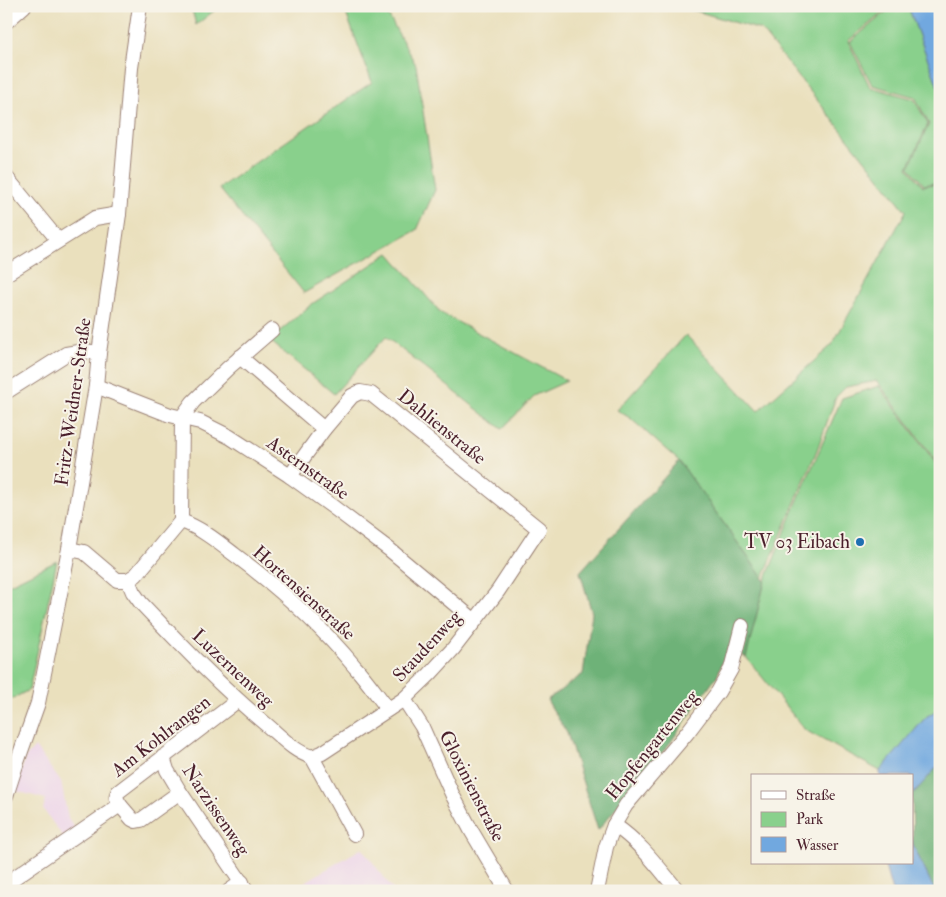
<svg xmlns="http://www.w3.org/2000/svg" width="946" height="897" font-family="'IM FELL Double Pica',serif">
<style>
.built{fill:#ecd1ea}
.green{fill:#89d08c;stroke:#6a785c}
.forest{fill:#6eb278;stroke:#5c6852}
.water{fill:#71a8df;stroke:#5e6485}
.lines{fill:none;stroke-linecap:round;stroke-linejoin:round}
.minor-casing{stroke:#9a8074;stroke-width:16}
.minor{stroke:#fff;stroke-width:14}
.poi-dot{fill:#1f6fb2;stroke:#f7f3e8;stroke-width:2}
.labels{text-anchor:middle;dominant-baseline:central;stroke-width:4;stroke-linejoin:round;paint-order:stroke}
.street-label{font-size:19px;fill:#4a1f2b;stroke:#f7f3e8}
.poi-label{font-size:19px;fill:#4a1f2b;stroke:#f7f3e8;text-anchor:end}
</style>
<rect width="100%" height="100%" fill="#f7f3e8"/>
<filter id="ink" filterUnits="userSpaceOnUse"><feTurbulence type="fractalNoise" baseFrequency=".02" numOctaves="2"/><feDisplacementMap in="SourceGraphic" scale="10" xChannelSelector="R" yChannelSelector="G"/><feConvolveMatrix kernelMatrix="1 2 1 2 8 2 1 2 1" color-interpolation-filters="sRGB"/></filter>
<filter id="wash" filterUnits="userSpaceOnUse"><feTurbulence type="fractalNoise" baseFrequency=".0096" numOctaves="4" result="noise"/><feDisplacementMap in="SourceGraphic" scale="20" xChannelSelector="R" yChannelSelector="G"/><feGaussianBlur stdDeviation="1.12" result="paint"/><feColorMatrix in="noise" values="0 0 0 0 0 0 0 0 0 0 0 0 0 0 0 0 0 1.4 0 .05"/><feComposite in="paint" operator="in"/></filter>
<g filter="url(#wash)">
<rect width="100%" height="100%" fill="#eae0bd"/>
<g class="built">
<path d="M35,747L61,782L68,818L75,828L63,837L43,809L46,799L16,791L25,758Z"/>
<path d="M362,848L394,891H290Z"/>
</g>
<g class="green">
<path d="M191,6H220L196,25Z"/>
<path d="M347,6H383L416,65L435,190L417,230L304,293L219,188L372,82L344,8Z"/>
<path d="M679,6H891L848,41L870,87L914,99L928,124L908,168L923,186L940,183V467L877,381L846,387L836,397L817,450L763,578L679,461L630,418L617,410L686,335L758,411L832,345L906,211L761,30Z"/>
<path d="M893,6H908L940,92V182L924,185L909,167L929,124L915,97L872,85L850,42Z"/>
<path d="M389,253L441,313L567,381L534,396L502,429L386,337L334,394L269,340L312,304Z"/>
<path d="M879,386L940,469V708L926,717L880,771L805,730L746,657L765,581L797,502L842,398Z"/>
<path d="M57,561L29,690L6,702V586Z"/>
</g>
<g class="forest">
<path d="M679,461L765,581L746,657L728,649L717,676L670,743L598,830L567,733L547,700L583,674L592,613L580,572Z"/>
<path d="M940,764V891H935L913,845L912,795Z"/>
</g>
<g class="water">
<path d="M908,6H940V92Z"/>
<path d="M940,708V764L912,795V776H880V771L926,717Z"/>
<path d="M912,840L913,845L935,891H892L884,863H912Z"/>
</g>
</g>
<g filter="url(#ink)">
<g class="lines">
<g class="minor-casing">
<g id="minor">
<path d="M6,22L24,6"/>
<path d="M6,177L58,240"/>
<path d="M6,274L95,218L119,214"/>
<path d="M240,357L324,429"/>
<path d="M96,386L170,415L200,422L230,437L290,476L333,507L390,550L475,621"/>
<path d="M6,392L66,354L84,351L99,353"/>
<path d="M290,476L324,429L352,396L360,392L371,394L539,529L498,591L453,649L430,674L404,699L322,753L312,757"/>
<path d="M181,521C201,528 218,542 235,555C279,588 320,625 355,667C367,680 377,695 388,709"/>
<path d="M69,549L84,552L117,580H128L136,575L181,521L182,417L193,402L228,368L272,330"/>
<path d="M128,580L133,592L141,603C182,646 223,689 268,726C282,738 295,752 312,757L354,834"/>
<path d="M404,699L422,727L453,796L472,832L507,891"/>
<path d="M163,757L167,770L180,792L247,891"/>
<path d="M6,796L15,768L38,703L69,549L96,386L99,353L119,214L131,68L140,6"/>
<path d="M120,805L132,819L136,821L141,820L180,792"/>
<path d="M614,825C640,842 658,867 678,891"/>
<path d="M6,885L11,880L120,805C117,800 115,797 118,792L237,701"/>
<path d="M229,891L242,882"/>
<path d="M597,891L606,847L614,825L626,805L687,733L718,692L731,669L742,626"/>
</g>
</g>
<use href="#minor" class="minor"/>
</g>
</g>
<circle class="poi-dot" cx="860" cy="542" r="5"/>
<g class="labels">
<g class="street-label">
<text transform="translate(73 402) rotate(-82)">Fritz-Weidner-Straße</text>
<text transform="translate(442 427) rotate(39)">Dahlienstraße</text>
<text transform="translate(308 468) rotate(35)">Asternstraße</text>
<text transform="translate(304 593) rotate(42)">Hortensienstraße</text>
<text transform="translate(427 646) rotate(-47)">Staudenweg</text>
<text transform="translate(233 668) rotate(43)">Luzernenweg</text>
<text transform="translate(161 736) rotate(-38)">Am Kohlrangen</text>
<text transform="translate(652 745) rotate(-51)">Hopfengartenweg</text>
<text transform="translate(472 786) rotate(63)">Gloxinienstraße</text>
<text transform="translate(216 810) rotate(56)">Narzissenweg</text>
</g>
<g class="poi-label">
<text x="850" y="542">TV 03 Eibach</text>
</g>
</g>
<rect width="946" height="897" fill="none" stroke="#f7f3e8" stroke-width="25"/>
<rect x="751" y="774" width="162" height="90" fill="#f7f3e8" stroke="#b29e9c"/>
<rect x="761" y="791" width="25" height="8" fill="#ffffff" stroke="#b29e9c"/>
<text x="796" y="800" font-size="15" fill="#4a1f2b">Straße</text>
<rect x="761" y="812" width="25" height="15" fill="#89d08c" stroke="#b29e9c"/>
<text x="796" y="824" font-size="15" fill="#4a1f2b">Park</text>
<rect x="761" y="837" width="25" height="15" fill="#71a8df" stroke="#b29e9c"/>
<text x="796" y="850" font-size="15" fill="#4a1f2b">Wasser</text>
</svg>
